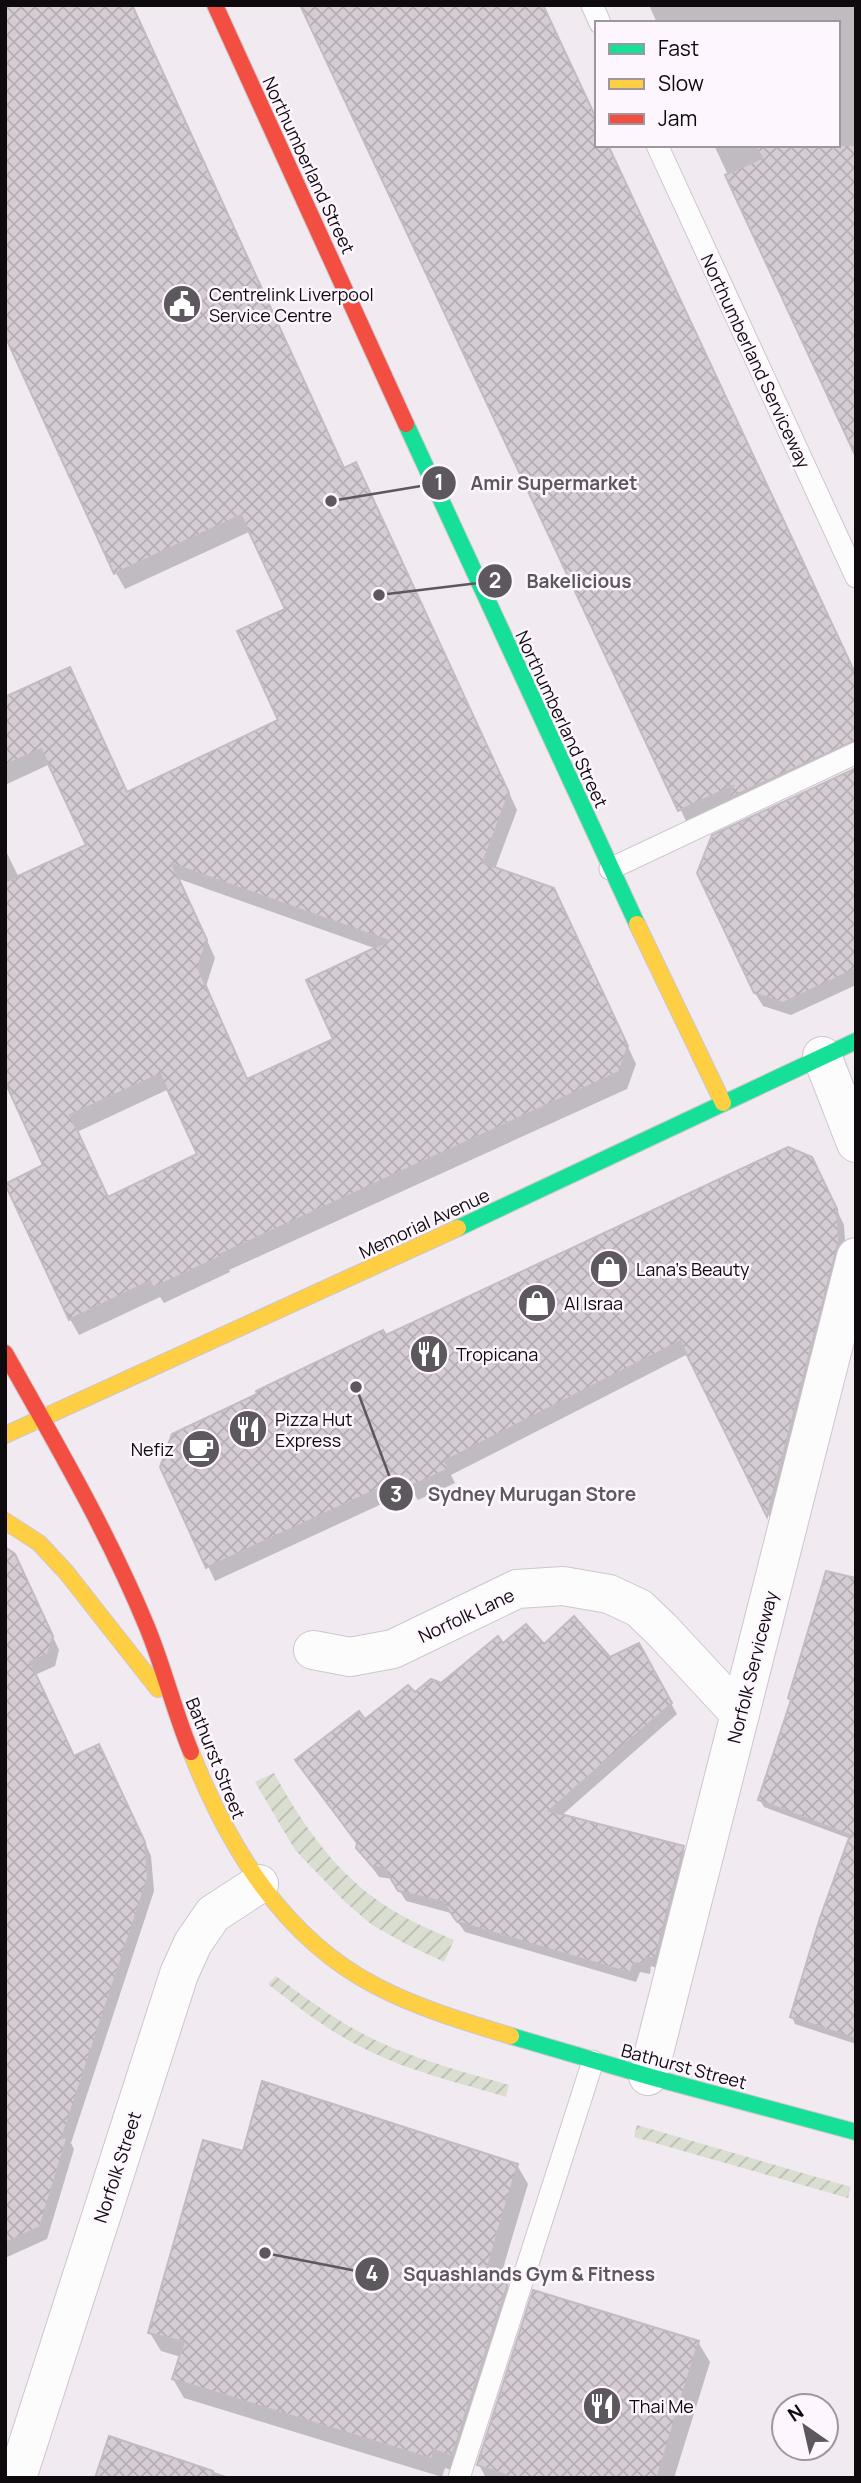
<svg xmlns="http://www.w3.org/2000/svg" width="861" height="2483" font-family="Manrope,sans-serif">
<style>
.garden{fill:url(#garden-furrows)}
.shadow{fill:#0003;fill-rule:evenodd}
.building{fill:url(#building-cross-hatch);stroke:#c2bcc2;stroke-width:2;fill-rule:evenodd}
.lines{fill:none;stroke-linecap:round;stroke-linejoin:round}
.lane-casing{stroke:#cdc7cd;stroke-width:23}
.street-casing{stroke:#cdc7cd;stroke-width:40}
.fast-casing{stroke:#cdc7cd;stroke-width:18}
.slow-casing{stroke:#cdc7cd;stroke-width:18}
.jam-casing{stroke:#cdc7cd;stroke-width:18}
.lane{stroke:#fdfcfd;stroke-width:21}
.street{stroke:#fdfcfd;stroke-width:38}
.fast{stroke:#16e098;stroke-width:16}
.slow{stroke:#ffcf43;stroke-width:16}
.jam{stroke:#f24e42;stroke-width:16}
.labels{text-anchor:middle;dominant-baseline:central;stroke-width:5;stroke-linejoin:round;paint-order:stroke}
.street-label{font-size:18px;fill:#0e0a0e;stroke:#fef6fe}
.poi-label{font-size:18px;fill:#0e0a0e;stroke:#fef6fe;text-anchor:start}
.leader{fill:none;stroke:#5d585d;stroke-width:2.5}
.callout-dot{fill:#5d585d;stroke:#fef6fe;stroke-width:2.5}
.mark-label{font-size:21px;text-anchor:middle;font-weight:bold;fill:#fff}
.callout-label{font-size:19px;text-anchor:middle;font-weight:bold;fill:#5d585d;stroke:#fef6fe;stroke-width:5;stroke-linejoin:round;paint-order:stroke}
</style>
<defs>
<pattern id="garden-furrows" width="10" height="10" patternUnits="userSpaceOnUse" patternTransform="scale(1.75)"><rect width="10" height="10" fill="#d9ded0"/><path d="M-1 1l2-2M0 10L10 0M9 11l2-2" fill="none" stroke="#b9bdb1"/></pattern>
<pattern id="building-cross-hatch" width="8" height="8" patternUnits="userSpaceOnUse" patternTransform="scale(1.75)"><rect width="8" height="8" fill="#d5ccd4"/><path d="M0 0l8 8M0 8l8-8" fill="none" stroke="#b6aeb5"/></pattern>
</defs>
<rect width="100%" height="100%" fill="#f1eaf1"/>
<g class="garden">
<path d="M274,1773C302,1824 336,1874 386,1906C407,1920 431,1930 454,1940L444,1962L406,1944L372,1925L345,1902L295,1850L255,1782Z"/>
<path d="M276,1976C316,2006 358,2036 406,2053C440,2066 475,2075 509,2085L506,2097C460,2083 411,2072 367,2050C331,2033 299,2008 268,1984Z"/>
<path d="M637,2125L851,2187L848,2198L634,2137Z"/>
</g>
<g class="shadow">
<path d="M5,5H133L345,470L364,480L517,810L495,869L562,906L636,1064L627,1089L229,1270L230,1272L164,1303L160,1297L79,1335L70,1319L45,1166L5,1079V849L19,878L88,846L50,764L5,785V699L70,670L128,794L280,721L288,609L251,531L125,589L116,573ZM179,879L377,949L336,1039L248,1080L206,986L215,958ZM169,1089L199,1155L109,1198L77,1132Z"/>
<path d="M301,5L597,145L856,676V755L687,823Z"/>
<path d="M649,5H856V451L714,145H838V23H657Z"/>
<path d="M856,770V985L791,1015L763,1006L755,993Z"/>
<path d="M819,1173L844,1225L846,1255L775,1528L688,1354L451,1475L455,1483L418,1500L412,1490L215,1581L162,1467L385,1337Z"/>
<path d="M856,1580V2044L795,2024L792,2017L851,1839L764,1807L760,1800Z"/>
<path d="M5,1599L36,1600L59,1650L55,1666L35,1675L74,1757L106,1758L151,1856L154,1891L71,2143L74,2149L47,2239L5,2258Z"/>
<path d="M503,1645L544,1646L610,1659L638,1645L677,1714L561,1816L683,1848L689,1858L660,1969L651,1966L650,1974L640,1972L636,1982L465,1932L451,1913L406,1901L392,1879L379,1877L358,1848L364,1721L415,1695L441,1685Z"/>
<path d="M244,2153L517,2165L528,2184L499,2282L507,2284L518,2303L463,2474L445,2468L442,2477L184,2398L173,2379L181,2357L161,2351L150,2333Z"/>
<path d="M698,2342L710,2362L674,2478H486L479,2465Z"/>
<path d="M110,2438L232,2478H97Z"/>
</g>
<g class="building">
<path d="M5,5H132L344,468L356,462L509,793L483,863L554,888L628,1046L619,1072L221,1254L222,1256L153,1288L150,1281L69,1320L5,1184L43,1165L5,1082V882L86,845L41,749L5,765V697L70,667L127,792L278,720L237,631L285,609L241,515L114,574L5,336ZM172,864L389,941L306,980L333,1039L247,1079L198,968L207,940ZM160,1074L197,1154L108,1197L70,1115Z"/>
<path d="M300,5H543L597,120V145H608L856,675V740L727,799L733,786L678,811Z"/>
<path d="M755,145H856V457L725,175L762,158Z"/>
<path d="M856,768V969L783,1003L754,993L697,873L712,835Z"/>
<path d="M788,1147L812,1157L837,1209L839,1240L767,1517L680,1341L445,1461L449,1469L409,1487L404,1477L206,1568L160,1467L172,1434L257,1394L256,1391L383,1330L386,1335Z"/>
<path d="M5,1547L15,1554L53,1636L48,1654L30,1662L74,1756L99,1744L145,1842L148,1878L62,2138L68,2135L40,2227L5,2243Z"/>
<path d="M826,1571L856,1578V2039L790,2017L820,1918L850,1835L758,1800L791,1700L788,1698Z"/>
<path d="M574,1616L610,1657L639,1643L672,1703L549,1811L684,1846L655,1959L646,1957L644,1964L634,1963L630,1973L457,1922L443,1902L398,1891L385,1869L372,1866L356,1848L357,1843L295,1760L359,1711L365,1719L408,1685L415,1692L431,1679L441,1683L498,1636L503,1643L526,1624L544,1644Z"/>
<path d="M262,2081L518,2164L485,2276L508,2283L452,2456L434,2450L432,2459L172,2379L184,2342L148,2333L203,2140L243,2151Z"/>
<path d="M533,2290L699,2341L657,2478H514L477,2465Z"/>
<path d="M109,2436L213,2471L212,2478H95Z"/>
</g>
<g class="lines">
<g class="lane-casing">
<g id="lane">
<path d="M592,5L600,23"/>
<path d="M657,145L856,577"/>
<path d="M610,869L856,753"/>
<path d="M459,2478L593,2061"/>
</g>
</g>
<g class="street-casing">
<g id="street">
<path d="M822,1056L856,1143"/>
<path d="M313,1650L350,1657L393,1649L517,1589L563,1586L609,1594L639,1608L661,1629L740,1714"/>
<path d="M648,2076L856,1257"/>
<path d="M17,2478L179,1974L193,1943L213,1914L259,1884"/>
</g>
</g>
<g class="fast-casing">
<g id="fast">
<path d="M406,424L637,924"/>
<path d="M458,1228L856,1041"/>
<path d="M511,2036L651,2077L856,2132"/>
</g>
</g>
<g class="slow-casing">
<g id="slow">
<path d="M637,924L723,1103"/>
<path d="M5,1435L458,1228"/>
<path d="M5,1521L39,1543L66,1572L158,1689"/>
<path d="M191,1752C228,1846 283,1938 376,1986C418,2008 465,2022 511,2036"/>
</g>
</g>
<g class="jam-casing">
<g id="jam">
<path d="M215,5L406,424"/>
<path d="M5,1353C55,1442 108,1532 147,1627C164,1668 174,1711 191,1752"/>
</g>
</g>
<use href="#lane" class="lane"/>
<use href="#street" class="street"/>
<use href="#fast" class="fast"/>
<use href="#slow" class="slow"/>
<use href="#jam" class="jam"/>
</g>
<defs>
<g id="civic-disc" transform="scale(2.0125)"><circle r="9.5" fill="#5d585d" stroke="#fef6fe"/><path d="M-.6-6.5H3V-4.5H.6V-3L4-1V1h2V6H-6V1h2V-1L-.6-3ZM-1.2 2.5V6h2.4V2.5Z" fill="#fff"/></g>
<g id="shop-disc" transform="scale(2.0125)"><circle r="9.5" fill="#5d585d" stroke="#fef6fe"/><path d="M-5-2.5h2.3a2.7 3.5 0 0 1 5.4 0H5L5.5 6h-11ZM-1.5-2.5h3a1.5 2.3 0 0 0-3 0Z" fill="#fff"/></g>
<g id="restaurant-disc" transform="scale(2.0125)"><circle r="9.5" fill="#5d585d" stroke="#fef6fe"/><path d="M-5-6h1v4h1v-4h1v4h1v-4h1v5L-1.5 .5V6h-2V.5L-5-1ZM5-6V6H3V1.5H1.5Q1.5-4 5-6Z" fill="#fff"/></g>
<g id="cafe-disc" transform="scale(2.0125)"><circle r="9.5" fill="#5d585d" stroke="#fef6fe"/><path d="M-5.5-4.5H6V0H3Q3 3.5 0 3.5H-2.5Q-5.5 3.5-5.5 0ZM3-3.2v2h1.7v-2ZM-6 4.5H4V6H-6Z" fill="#fff"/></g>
</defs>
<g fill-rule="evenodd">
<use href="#civic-disc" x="182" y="304"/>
<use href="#shop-disc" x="609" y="1269"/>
<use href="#shop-disc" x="537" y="1303"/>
<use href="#restaurant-disc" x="429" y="1354"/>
<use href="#restaurant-disc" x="248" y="1429"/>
<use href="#cafe-disc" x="201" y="1449"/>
<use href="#restaurant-disc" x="602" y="2406"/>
</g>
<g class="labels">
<g class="street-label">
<text transform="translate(309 165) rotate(65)">Northumberland Street</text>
<text transform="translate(756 361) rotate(65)">Northumberland Serviceway</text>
<text transform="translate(562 719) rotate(65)">Northumberland Street</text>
<text transform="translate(424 1223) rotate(-25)">Memorial Avenue</text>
<text transform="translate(466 1615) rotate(-25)">Norfolk Lane</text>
<text transform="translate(752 1667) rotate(-76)">Norfolk Serviceway</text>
<text transform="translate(216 1758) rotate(68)">Bathurst Street</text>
<text transform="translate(684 2066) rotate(15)">Bathurst Street</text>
<text transform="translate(117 2167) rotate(-72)">Norfolk Street</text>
</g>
<g class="poi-label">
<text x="209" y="294">Centrelink Liverpool<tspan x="209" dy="21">Service Centre</tspan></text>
<text x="636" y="1269">Lana's Beauty</text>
<text x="564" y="1303">Al Israa</text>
<text x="456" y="1354">Tropicana</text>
<text x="275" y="1419">Pizza Hut<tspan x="275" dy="21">Express</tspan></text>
<text x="174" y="1449" text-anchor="end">Nefiz</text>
<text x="629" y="2406">Thai Me</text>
</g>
</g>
<path class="leader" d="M331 501L439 483M379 595L495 581M356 1387L396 1494M265 2253L372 2274"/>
<g class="callout-dot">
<circle cx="331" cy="501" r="7"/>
<circle cx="379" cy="595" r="7"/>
<circle cx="356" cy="1387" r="7"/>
<circle cx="265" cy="2253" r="7"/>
<circle cx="439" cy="483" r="18"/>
<circle cx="495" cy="581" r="18"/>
<circle cx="396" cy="1494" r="18"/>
<circle cx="372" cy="2274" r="18"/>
</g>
<g class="mark-label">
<text x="439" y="490">1</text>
<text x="495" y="588">2</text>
<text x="396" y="1502">3</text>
<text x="372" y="2281">4</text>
</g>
<g class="callout-label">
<text x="554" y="490">Amir Supermarket</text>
<text x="579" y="588">Bakelicious</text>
<text x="532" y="1501">Sydney Murugan Store</text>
<text x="529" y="2281">Squashlands Gym &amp; Fitness</text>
</g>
<rect width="861" height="2483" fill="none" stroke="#0e0a0e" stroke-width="14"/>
<rect x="595" y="21" width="245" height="126" fill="#fef6fe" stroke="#9e989e" stroke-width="2"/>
<rect x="609" y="44" width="35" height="10" fill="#16e098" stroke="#9e989e" stroke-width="2"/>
<text x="658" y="56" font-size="21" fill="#0e0a0e">Fast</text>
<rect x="609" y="79" width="35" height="10" fill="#ffcf43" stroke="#9e989e" stroke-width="2"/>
<text x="658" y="91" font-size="21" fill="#0e0a0e">Slow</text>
<rect x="609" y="114" width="35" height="10" fill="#f24e42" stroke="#9e989e" stroke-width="2"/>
<text x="658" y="126" font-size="21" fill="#0e0a0e">Jam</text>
<g transform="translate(805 2427) rotate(326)"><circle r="33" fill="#fef6fe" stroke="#9e989e" stroke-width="2"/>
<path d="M0-5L12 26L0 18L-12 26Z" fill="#5d585d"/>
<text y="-10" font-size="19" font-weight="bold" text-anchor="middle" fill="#0e0a0e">N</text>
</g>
</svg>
